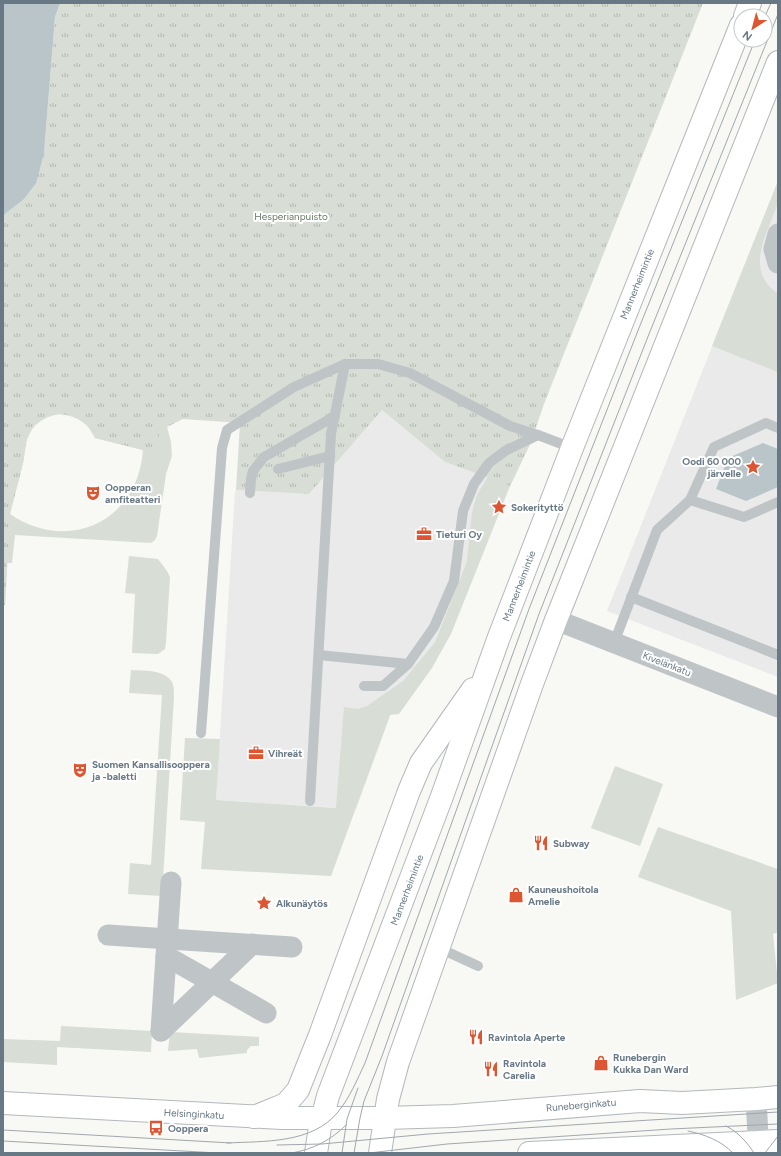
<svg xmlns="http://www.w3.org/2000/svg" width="781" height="1156" font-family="Figtree,sans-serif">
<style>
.built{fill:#e9eae9}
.grass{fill:#d8ddd5;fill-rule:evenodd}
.park{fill:url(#park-tufts)}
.water{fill:#b9c5c9}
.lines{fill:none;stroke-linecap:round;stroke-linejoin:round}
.secondary-casing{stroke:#b2b8bc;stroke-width:24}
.primary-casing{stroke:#b3b8bc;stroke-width:24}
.lane{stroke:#bfc4c7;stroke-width:10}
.street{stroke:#bfc4c7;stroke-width:21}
.secondary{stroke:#fff;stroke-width:22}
.primary{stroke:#fff;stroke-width:22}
.tram{stroke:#a1a8ad;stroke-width:1}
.labels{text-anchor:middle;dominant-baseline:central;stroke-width:4;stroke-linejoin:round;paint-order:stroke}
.park-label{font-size:10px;fill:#677863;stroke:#fff}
.street-label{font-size:10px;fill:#687985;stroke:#fff}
.poi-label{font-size:10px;font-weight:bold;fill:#687985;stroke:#fff;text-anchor:start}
</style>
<defs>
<pattern id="park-tufts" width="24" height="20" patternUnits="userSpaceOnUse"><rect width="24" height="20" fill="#d8ddd5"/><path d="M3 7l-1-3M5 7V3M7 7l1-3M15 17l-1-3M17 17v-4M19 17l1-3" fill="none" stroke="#b3b8b2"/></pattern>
</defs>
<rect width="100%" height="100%" fill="#f8f8f5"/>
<g class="built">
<path d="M778,181V677L607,611Z"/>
<path d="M382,410L445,462L498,482L435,642L403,681L356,809L216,800L235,492L236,490L309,494Z"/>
</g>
<g class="grass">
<path d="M778,181C778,188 779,196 778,203C776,209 773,215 771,221C760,248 750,274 778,294V372L712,346Z"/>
<path d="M3,393L167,427L171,442L172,456L166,474L157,536L155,540L151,543L15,535L12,563H7L5,605H3ZM59,414C76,416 88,422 95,438L143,450C138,521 69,554 10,514C14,497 19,480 23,463C25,455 24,447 27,439C32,424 44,417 59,414Z"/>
<path d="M531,442L510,486L451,634L432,668L399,714L390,715L331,876L201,869L205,822L180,820L185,738L220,739L216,800L336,808L344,707L358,709L367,706L403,681L435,642L467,561L472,512L477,495L487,478Z"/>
<path d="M129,556L158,559L167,571L170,577L166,643L165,649L158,654L132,653L135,594L125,593Z"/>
<path d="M131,670C143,671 164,669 172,682C174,686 174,693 174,697L162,896L128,894L130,863L151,865L162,695L129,693Z"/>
<path d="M615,766L663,784L640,846L591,828Z"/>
<path d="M658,827L778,869V932L773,934L778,983L736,1000L731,911L638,877Z"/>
<path d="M61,1026L152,1031L151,1052L57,1047V1065L3,1062V1039L60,1041Z"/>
<path d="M170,1032L259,1037V1046H251L247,1050V1053L199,1058L197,1049L168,1051Z"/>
</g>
<path class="park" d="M60,3H703L544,404L531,442L510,486L445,462L382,410L309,494L236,490L240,423L183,419L159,431L158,455L143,450L95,438L88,426L80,419L70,415L59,414L48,416L38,422L32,429L27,439L23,463L10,514L5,605H3V217L6,213L23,200L44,153L55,17Z"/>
<g class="water">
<path d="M3,3H60L55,17L44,153L36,183L23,200L6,213L3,217Z"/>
<path d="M763,443L778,449V487L746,501L716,489L728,458Z"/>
</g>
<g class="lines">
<g class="secondary-casing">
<g id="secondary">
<path d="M385,1118L453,1116L640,1101L682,1103L756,1099L778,1097"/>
<path d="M529,1153L778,1141"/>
</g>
</g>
<g class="primary-casing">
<g id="primary">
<path d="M745,16L750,3"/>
<path d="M3,1103L282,1118H385"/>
<path d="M254,1117L286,1104L298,1090L320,1035L409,791L421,763L473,689"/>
<path d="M316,1153L320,1127L328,1096L441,799L499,637L572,448L741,25"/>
<path d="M380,1153L388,1099L398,1062L532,684L556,620L778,62"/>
</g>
</g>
<g class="lane">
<path d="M278,469L330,456"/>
<path d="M250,493L251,479L253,471L264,457L335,416"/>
<path d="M690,500L744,517L778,502"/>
<path d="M631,597L778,655"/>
<path d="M614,643L657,530L690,500L714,447L766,423L778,428"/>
<path d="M319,655L408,664"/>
<path d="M364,686H383L408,664L434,627L454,581L463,511L474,484L489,463L505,451L538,435"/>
<path d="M201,733L222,448L227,430L294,387L345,364H378L410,373L510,426L538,435L572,448"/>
<path d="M310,801L331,434L345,364"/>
<path d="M439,948L478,966"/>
</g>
<g class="street">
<path d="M778,234L774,249L778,263"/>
<path d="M556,620L778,707"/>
<path d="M108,935L292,947"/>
<path d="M166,956L266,1013"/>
<path d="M161,1031L171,882"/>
<path d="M161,1031L252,944"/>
<path d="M756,1099L759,1153"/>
</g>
<use href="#secondary" class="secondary"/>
<use href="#primary" class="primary"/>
<g class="tram">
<path d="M765,16L771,3"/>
<path d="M726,1126C738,1132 747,1142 754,1153"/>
<path d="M3,1130L231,1143"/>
<path d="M688,1131C706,1135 720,1140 733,1153"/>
<path d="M3,1141L218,1153"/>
<path d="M227,1143C264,1141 312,1144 338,1112C350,1097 357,1080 365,1063L529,609L639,328L755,40"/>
<path d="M277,1145L322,1144L428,1134L778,1112"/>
<path d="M292,1153C314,1149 331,1140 346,1125"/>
<path d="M342,1153L347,1119L358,1088"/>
<path d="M354,1153L360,1118L364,1101L382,1056L539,614L649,334L778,14"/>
<path d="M369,1153L447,1144L671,1129L778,1124"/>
<path d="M765,1153L778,1136"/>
</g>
</g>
<defs>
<g id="sight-bare" transform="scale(1.2)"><path d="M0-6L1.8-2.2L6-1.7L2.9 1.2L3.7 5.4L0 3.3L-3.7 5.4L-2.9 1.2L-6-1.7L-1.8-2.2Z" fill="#dd5631" stroke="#fff" stroke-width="2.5" paint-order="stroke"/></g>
<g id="theatre-bare" transform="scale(1.2)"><path d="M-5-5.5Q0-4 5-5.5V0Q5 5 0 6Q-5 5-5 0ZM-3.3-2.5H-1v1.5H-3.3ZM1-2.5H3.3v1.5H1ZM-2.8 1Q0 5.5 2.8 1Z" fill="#dd5631" stroke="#fff" stroke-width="2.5" paint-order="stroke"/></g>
<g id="office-bare" transform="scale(1.2)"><path d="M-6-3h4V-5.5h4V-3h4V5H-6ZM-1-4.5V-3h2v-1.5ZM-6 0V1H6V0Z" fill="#dd5631" stroke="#fff" stroke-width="2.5" paint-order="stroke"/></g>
<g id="restaurant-bare" transform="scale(1.2)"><path d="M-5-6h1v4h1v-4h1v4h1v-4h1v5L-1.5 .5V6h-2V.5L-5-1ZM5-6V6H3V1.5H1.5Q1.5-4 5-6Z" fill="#dd5631" stroke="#fff" stroke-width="2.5" paint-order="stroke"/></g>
<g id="shop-bare" transform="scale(1.2)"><path d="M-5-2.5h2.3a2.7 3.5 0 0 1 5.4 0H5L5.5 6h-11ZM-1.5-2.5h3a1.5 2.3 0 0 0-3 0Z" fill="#dd5631" stroke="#fff" stroke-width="2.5" paint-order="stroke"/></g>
<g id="bus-bare" transform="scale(1.2)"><path d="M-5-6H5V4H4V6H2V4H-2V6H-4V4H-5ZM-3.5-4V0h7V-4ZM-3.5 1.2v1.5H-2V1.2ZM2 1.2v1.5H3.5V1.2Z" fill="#dd5631" stroke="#fff" stroke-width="2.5" paint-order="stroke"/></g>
</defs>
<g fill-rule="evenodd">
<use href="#sight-bare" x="753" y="467"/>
<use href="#theatre-bare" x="93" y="493"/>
<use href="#sight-bare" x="499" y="507"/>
<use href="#office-bare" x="424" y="534"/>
<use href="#office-bare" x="256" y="753"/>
<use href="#theatre-bare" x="80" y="770"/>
<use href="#restaurant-bare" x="541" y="843"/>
<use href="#shop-bare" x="516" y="895"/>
<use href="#sight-bare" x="264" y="903"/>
<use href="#restaurant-bare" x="476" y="1037"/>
<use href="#shop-bare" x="601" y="1063"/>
<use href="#restaurant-bare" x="491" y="1069"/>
<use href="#bus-bare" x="156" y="1128"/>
</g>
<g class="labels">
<g class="park-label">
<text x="291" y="216">Hesperianpuisto</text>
</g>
<g class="street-label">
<text transform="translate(637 284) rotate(-68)">Mannerheimintie</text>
<text transform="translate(519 586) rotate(-69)">Mannerheimintie</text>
<text transform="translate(667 664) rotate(21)">Kivelänkatu</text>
<text transform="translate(407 890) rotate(-69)">Mannerheimintie</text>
<text transform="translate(581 1105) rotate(-5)">Runeberginkatu</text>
<text transform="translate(194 1114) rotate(3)">Helsinginkatu</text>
</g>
<g class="poi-label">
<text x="741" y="461" text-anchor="end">Oodi 60 000<tspan x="741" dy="12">järvelle</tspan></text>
<text x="105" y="487">Oopperan<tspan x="105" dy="12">amfiteatteri</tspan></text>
<text x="511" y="507">Sokerityttö</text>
<text x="436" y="534">Tieturi Oy</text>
<text x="268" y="753">Vihreät</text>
<text x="92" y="764">Suomen Kansallisooppera<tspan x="92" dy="12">ja -baletti</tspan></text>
<text x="553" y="843">Subway</text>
<text x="528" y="889">Kauneushoitola<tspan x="528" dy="12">Amelie</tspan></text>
<text x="276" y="903">Alkunäytös</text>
<text x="488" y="1037">Ravintola Aperte</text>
<text x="613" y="1057">Runebergin<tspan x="613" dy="12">Kukka Dan Ward</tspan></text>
<text x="503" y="1063">Ravintola<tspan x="503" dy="12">Carelia</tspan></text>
<text x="168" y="1128">Ooppera</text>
</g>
</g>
<rect width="781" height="1156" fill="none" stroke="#687985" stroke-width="8"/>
<g transform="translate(753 28) rotate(216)"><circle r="19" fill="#ffffff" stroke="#c3c9ce"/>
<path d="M0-3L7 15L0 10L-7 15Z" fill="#dd5631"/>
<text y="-6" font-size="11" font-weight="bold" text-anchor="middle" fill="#687985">N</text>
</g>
</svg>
